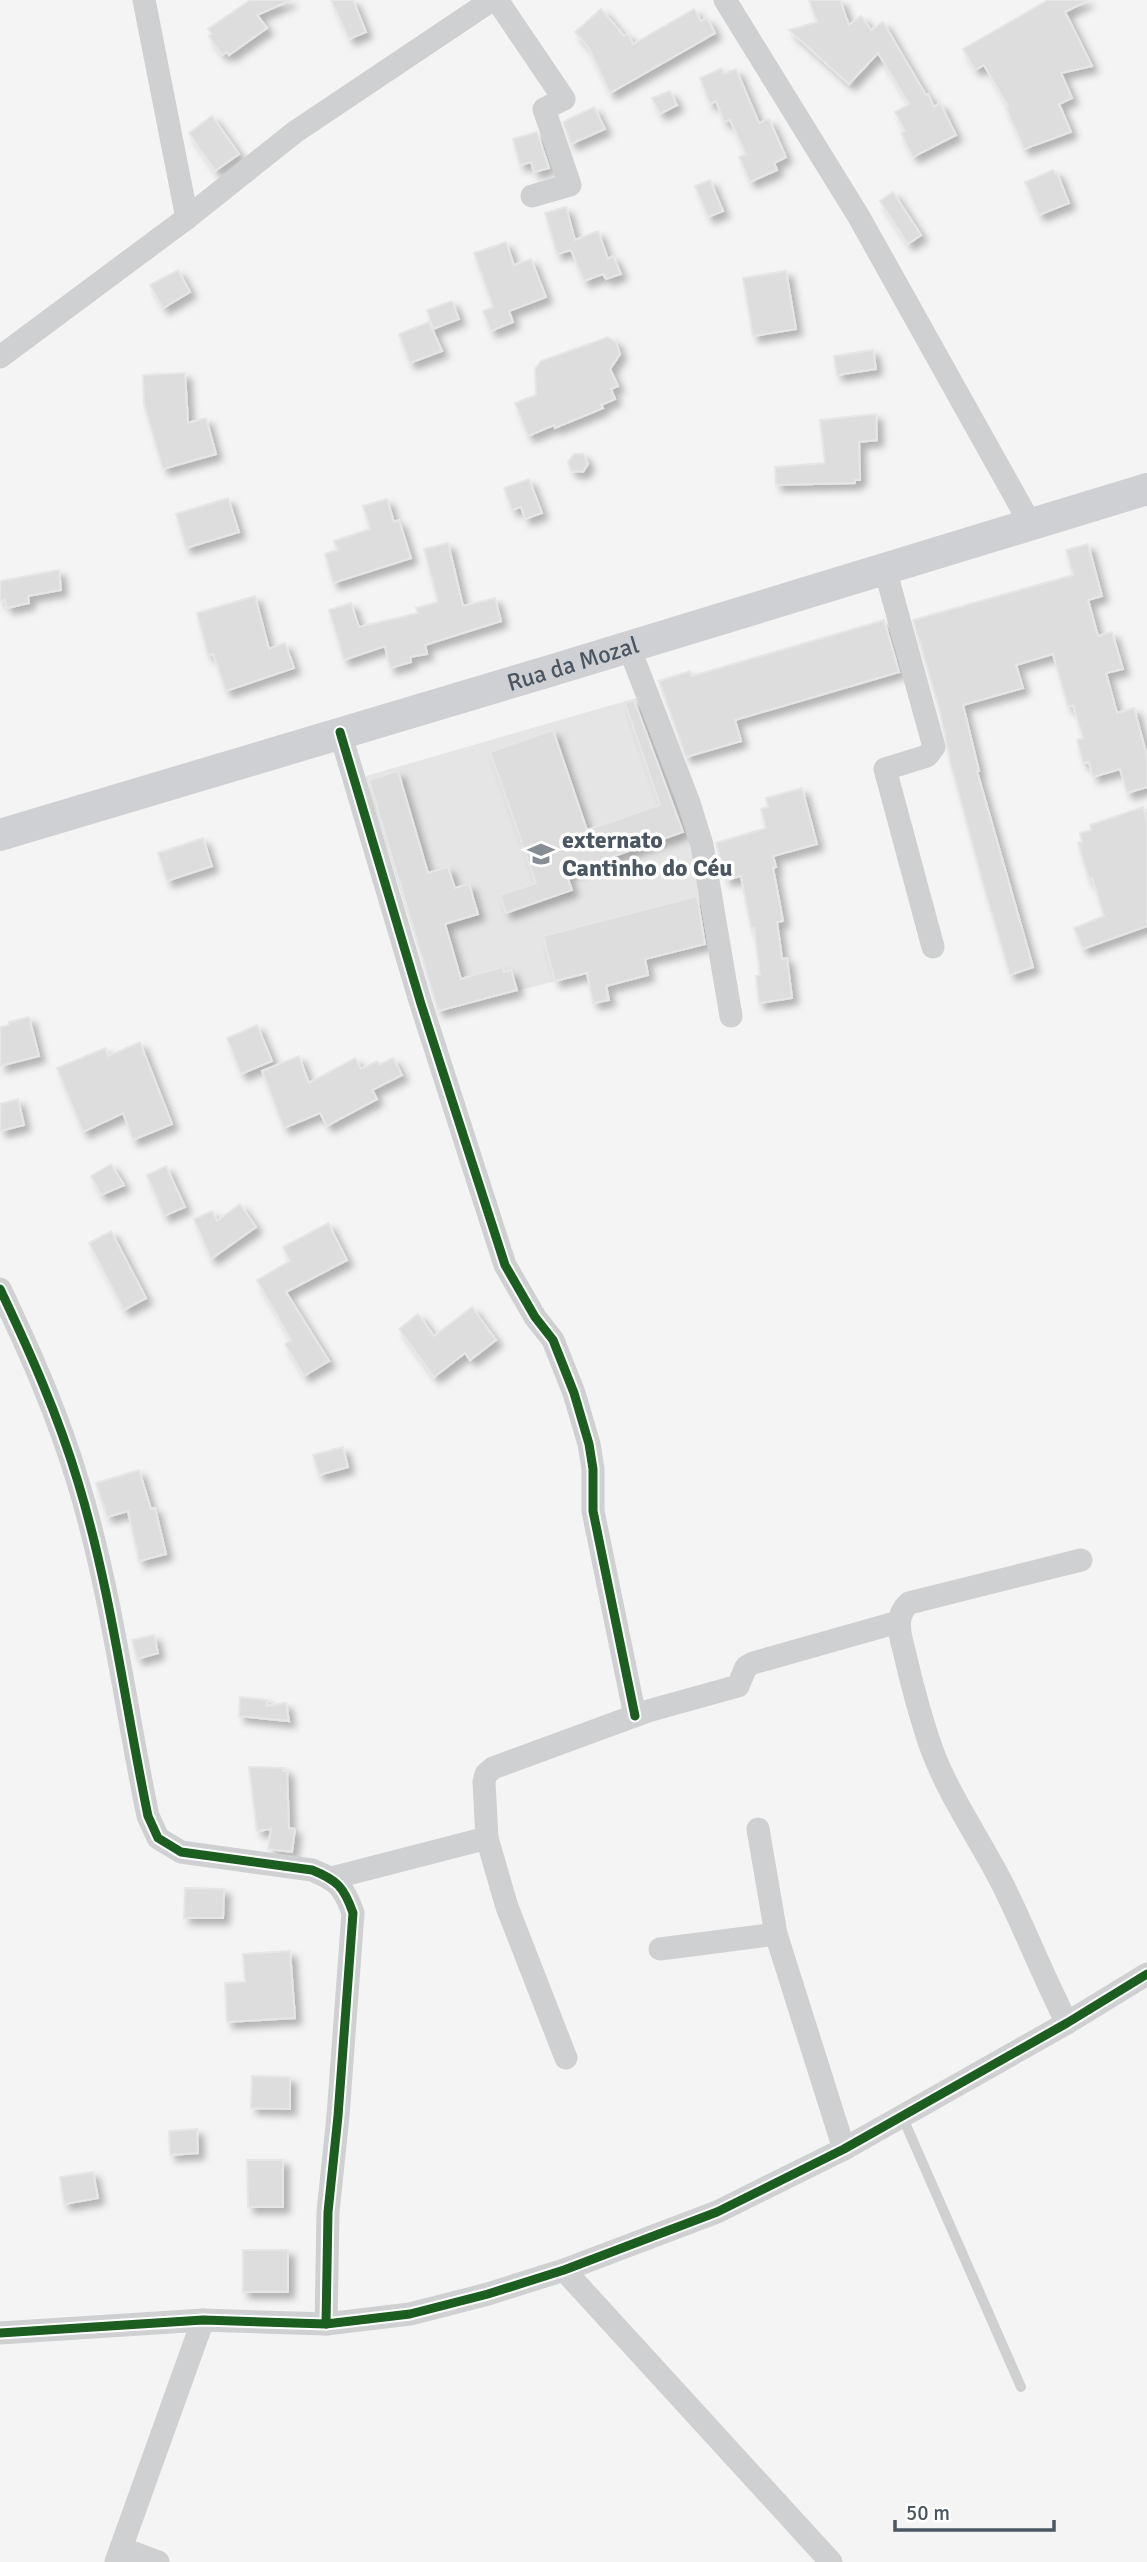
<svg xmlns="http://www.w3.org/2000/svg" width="1147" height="2562" font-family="Signika,sans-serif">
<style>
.education{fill:#e6e5e6}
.building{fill:#ddddde;stroke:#e5e6e7;stroke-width:2;filter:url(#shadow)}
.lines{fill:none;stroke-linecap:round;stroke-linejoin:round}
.service{stroke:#ced0d2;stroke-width:10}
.minor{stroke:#ced0d2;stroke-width:23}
.secondary{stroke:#ced0d4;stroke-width:32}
.cycleway-casing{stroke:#fff;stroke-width:13}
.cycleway{stroke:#1b5e20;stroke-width:9}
.labels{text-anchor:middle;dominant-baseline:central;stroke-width:7;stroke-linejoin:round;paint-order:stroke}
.street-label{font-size:24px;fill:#4a5661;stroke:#fff}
.poi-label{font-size:24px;font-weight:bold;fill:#4a5661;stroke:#fff;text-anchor:start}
</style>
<defs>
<filter id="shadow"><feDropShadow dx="6" dy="6" stdDeviation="3.5" flood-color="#0004"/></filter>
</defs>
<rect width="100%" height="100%" fill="#f4f4f4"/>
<path class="education" d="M643,696L689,830L710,942L438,1011L366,781V776Z"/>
<g class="building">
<path d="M250,0H291L257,15L267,28L229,55L227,52L222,55L209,36L212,34L208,29Z"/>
<path d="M331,0H353L366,32L349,39Z"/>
<path d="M809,0H840L849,25L861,16L871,30L883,22L926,95L928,94L934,107L940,103L956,135L913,157L901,133L905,131L895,112L909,104L878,53L849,84L789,30L817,22Z"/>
<path d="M1048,0H1088L1065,12L1092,66L1061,73L1072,98L1059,104L1071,132L1024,149L1006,108L1008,106L984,65L975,70L963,49Z"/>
<path d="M601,9L624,36L628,34L633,44L694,9L701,21L707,18L715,33L610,93L589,48L575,32Z"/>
<path d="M722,68L724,74L736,69L759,123L769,119L786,157L774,163L777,170L750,182L739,157L746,154L730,120L724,122L716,101L710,104L700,78Z"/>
<path d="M670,91L677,105L660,114L652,98Z"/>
<path d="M594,107L605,129L571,144L563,122Z"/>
<path d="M212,116L239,154L215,171L189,133Z"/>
<path d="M537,132L549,168L534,172L531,162L520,165L513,139Z"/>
<path d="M1053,170L1055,174L1057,173L1069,203L1039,215L1025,182Z"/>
<path d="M710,180L723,211L708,217L695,186Z"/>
<path d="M893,192L921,235L908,244L880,201Z"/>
<path d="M566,207L575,240L598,231L608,259L613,256L621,274L606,279L603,274L584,281L571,250L557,254L545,213Z"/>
<path d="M506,242L514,265L531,259L546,297L509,311L513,322L491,331L483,311L493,307L474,253Z"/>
<path d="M178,270L190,292L163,308L150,285Z"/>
<path d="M786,271L796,329L753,336L743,278Z"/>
<path d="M452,301L459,319L433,329L427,310Z"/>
<path d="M429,322L442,351L410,363L399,334Z"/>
<path d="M608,337L616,342L620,354L610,369L618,386L611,389L615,399L601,405L603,408L555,428L554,425L528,436L515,403L536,395L535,369L541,361Z"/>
<path d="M873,350L876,369L837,375L834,356Z"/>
<path d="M185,373L188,423L206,418L216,454L163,469L144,404L143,375Z"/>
<path d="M876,414L877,440L859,442L860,480H855V483L776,485L775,467L825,463L820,420Z"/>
<path d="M574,454H583L588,464L583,472L571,471L568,462Z"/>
<path d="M529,479L542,513L525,519L521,507L512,510L504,488Z"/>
<path d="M228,498L239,532L186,548L176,514Z"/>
<path d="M387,499L394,522L399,520L411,558L333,583L325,554L337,550L334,541L370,529L363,506Z"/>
<path d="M448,543L463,606L495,598L501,621L425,645L427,654L410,657L411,662L390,668L385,646L344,660L329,610L351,603L359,627L418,613L416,608L438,602L424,549Z"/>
<path d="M1088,544L1102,596L1088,600L1098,636L1112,632L1123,669L1106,673L1117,713L1134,708L1147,756V787L1127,793L1120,769L1093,777L1089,762L1083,763L1077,740L1083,738L1073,705L1068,707L1053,654L1016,665L1023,688L963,705L979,771H977L1033,967L1010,975L983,884L950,761L940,712L913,620L1073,575L1066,550Z"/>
<path d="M59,570L61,590L28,596L29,603L7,608L5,600L0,601V581Z"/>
<path d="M255,596L269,649L285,643L294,668L226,691L213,654L208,655L197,613Z"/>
<path d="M884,620L899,672L735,720L741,741L686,757L659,681L690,671L692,676Z"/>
<path d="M634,700L683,832L566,873L572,890L506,913L500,895L536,883L490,752L553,730L587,830L660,805L625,703Z"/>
<path d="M398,771L428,873L448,867L455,888L469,884L478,914L445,924L461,979L502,967L504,972L511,970L517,990L438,1011L369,780Z"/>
<path d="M802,788L817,844L773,856L776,867L773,868L783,921L777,922L782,959L787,958L792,998L759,1003L756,976L760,975L754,927L751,928L741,876L726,880L716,843L766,828L761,809L768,807L766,798Z"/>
<path d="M1143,807L1147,821V926L1083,949L1074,928L1104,916L1092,878L1089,880L1078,843L1082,842L1080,833L1091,830L1090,825Z"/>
<path d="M203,838L212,866L167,881L158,853Z"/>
<path d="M697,896L705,944L645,959L648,975L606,986L609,1000L593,1003L587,973L555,981L543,936Z"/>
<path d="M29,1017L39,1056L0,1066V1027L9,1025V1022Z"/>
<path d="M257,1025L272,1061L241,1074L227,1038Z"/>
<path d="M140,1042L172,1124L133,1140L123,1113L83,1132L57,1068L105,1048L108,1056Z"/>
<path d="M299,1056L309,1083L355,1058L361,1069L377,1061L379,1065L393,1058L402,1075L372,1090L377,1099L327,1126L320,1113L284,1128L262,1071Z"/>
<path d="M18,1099L24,1125L0,1131V1104Z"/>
<path d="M111,1164L124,1185L101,1195L91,1176Z"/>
<path d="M166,1166L185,1207L164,1216L147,1175Z"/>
<path d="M240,1204L256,1227L211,1259L194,1219L212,1211L217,1221Z"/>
<path d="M328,1223L347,1260L286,1292L329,1361L304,1376L285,1344L291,1340L257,1280L290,1261L283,1247Z"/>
<path d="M111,1231L146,1298L124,1310L89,1243Z"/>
<path d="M472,1307L496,1340L470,1360L465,1353L434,1377L399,1329L418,1314L434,1336Z"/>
<path d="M343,1447L348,1467L319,1475L313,1455Z"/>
<path d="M139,1470L151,1509L155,1508L166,1554L139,1561L128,1511L107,1517L96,1483Z"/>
<path d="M154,1635L158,1653L137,1659L132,1640Z"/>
<path d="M240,1697L267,1700V1706L286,1703L289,1721L239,1716Z"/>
<path d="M249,1767L284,1768L283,1771H287L289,1828L295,1829L292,1852L268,1849L271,1829L257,1831Z"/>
<path d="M185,1888L224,1889L223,1918H184Z"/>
<path d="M290,1951L295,2018L227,2022L225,1983L245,1982L243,1954Z"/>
<path d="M252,2076L290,2077V2109L251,2108Z"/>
<path d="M197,2129L198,2153L170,2155L169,2131Z"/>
<path d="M247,2160H283V2207H248Z"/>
<path d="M93,2172L98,2198L64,2204L60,2177Z"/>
<rect x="243" y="2250" width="45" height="42"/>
</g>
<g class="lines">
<path class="service" d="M902,2116L1021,2387"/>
<g class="minor">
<path d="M144,0L187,218"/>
<path d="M497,0L564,99L544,109L570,185L532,196"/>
<path d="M725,0L859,217L1030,523"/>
<path d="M0,357L187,218L295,132L492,0"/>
<path d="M885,569L934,747L927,756L885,769L933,947"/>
<path d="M629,647L689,803L702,845L731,1016"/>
<path d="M340,732L421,1004L505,1265L535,1317L553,1340L574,1393L589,1444L593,1469V1511L635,1716"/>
<path d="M0,1289C30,1352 58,1415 78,1482C111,1590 125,1705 148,1816L158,1838L181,1852L312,1870C337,1880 344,1887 353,1913L338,2116L328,2212L326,2324"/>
<path d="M758,1829L776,1934"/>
<path d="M487,1838L484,1782L486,1774L493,1768L648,1711L738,1686L746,1667L753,1663L898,1622"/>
<path d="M332,1878L487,1838L507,1907L566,2058"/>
<path d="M660,1949L776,1934L844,2149"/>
<path d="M1067,2023C1044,1978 1026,1932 1004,1887C981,1841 950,1798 932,1750C922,1722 914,1692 907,1663C903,1642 891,1619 909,1603L1081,1560"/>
<path d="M564,2270L831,2562"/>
<path d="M0,2333L203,2320L326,2324L410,2314L488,2294L564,2270L717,2212L844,2149L1067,2023L1147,1974"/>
<path d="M121,2548L158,2562"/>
<path d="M116,2562L203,2320"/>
</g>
<path class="secondary" id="s1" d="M0,835L553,670L1147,489"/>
<g class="cycleway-casing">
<g id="cycleway">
<path d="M340,732L421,1004L505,1265L535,1317L553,1340L574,1393L589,1444L593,1469V1511L635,1716"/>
<path d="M0,1289C30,1352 58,1415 78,1482C111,1590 125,1705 148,1816L158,1838L181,1852L312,1870C337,1880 344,1887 353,1913L338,2116L328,2212L326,2324"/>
<path d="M0,2333L203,2320L326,2324L410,2314L488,2294L564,2270L717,2212L844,2149L1067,2023L1147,1974"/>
</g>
</g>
<use href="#cycleway" class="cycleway"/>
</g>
<defs>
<g id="school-bare" transform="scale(2.1)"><path d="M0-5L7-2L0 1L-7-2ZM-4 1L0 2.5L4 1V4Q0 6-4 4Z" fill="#868d94" stroke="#fff" stroke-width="2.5" paint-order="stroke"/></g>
</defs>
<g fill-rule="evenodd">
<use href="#school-bare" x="541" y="854"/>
</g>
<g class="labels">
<g class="street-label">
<text stroke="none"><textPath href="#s1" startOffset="598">Rua da Mozal</textPath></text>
</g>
<g class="poi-label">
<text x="562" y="840">externato<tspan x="562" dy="28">Cantinho do Céu</tspan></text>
</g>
</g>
<path d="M895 2520v10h159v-10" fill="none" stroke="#4a5661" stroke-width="3.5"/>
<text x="906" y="2520" font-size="21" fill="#4a5661" stroke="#ffffff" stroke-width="5" paint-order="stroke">50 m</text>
</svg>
